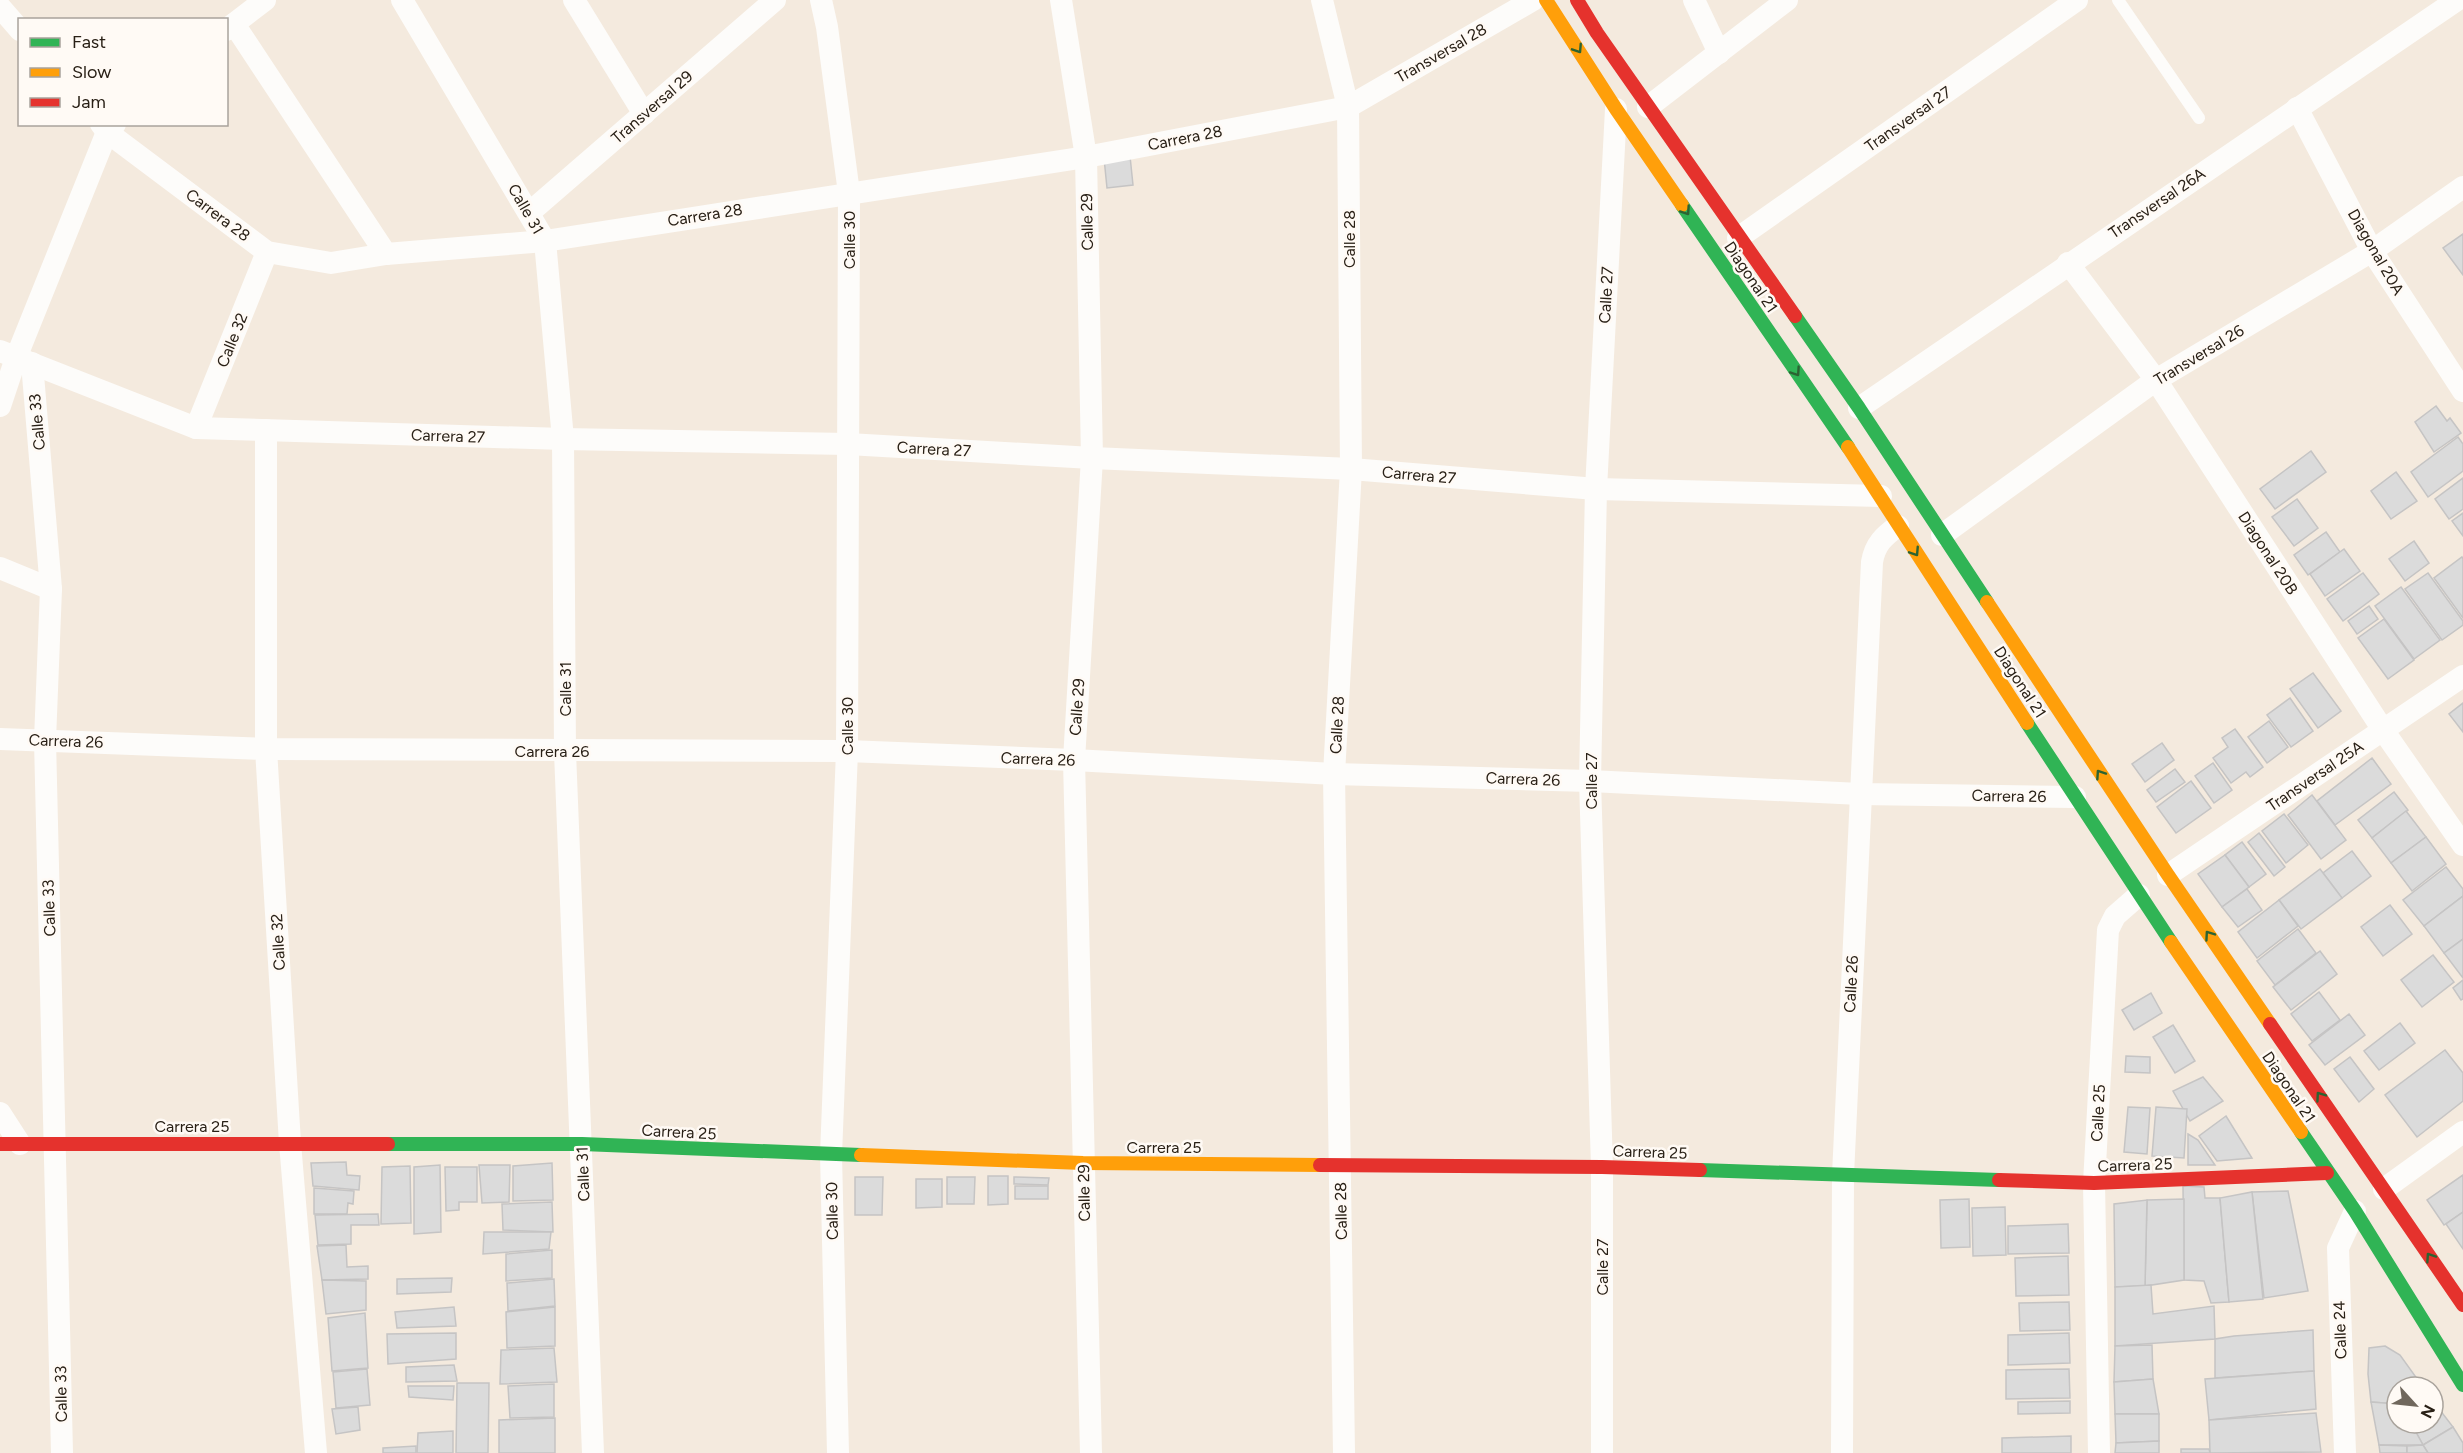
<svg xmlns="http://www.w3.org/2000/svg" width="2463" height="1453" font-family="Figtree,sans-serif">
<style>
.building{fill:#dbdbdb;stroke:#c5c4c4;stroke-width:1.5}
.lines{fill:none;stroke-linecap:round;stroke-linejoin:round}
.lane{stroke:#fdfcfa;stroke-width:12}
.street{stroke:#fdfcfa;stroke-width:22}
.fast{stroke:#30b455;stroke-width:14}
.slow{stroke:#ff9f0a;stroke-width:14}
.jam{stroke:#e5322d;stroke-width:14}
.oneway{stroke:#2c6332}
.labels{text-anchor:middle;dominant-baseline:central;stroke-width:5;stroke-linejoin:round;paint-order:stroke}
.street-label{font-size:16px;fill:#292016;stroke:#fffaf5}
</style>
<rect width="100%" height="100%" fill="#f4eade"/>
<g class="building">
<path d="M1130,156L1133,185L1107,188L1104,158Z"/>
<path d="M2463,234V275L2443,248Z"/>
<path d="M2436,406L2447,421L2450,418L2461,433L2434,452L2415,422Z"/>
<path d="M2458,437L2463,444V471L2428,497L2411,472Z"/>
<path d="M2311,451L2326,472L2275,509L2260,489Z"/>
<path d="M2396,472L2417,501L2391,519L2371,491Z"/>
<path d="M2463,478V509L2449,519L2435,499Z"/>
<path d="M2297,499L2318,528L2294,546L2272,517Z"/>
<path d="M2463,513V536L2452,521Z"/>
<path d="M2326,532L2340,552L2308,575L2294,555Z"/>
<path d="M2414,541L2429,563L2405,581L2389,559Z"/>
<path d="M2344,549L2360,571L2325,596L2310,574Z"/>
<path d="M2462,557L2463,559V618L2434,578Z"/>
<path d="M2363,573L2379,594L2343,621L2327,599Z"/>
<path d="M2428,573L2463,621V625L2442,640L2405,589Z"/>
<path d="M2401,587L2440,640L2414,659L2375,606Z"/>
<path d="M2369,606L2378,619L2357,634L2348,621Z"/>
<path d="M2384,619L2414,660L2388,679L2358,638Z"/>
<path d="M2313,673L2341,711L2318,728L2290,689Z"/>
<path d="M2290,698L2313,731L2291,747L2267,715Z"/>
<path d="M2463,703V732L2449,714Z"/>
<path d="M2269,721L2288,747L2267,763L2248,737Z"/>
<path d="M2235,729L2263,767L2250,777L2246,772L2231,783L2213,758L2228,747L2222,738Z"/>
<path d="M2162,743L2174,760L2145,782L2132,764Z"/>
<path d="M2372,758L2391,784L2335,825L2317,801Z"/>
<path d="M2213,763L2232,790L2214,803L2195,776Z"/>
<path d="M2175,769L2185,782L2156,802L2147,790Z"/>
<path d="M2191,781L2211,808L2176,833L2157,807Z"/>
<path d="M2394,792L2408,810L2372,838L2358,820Z"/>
<path d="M2312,795L2346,840L2321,859L2288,815Z"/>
<path d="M2406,811L2426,837L2391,863L2372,838Z"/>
<path d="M2284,814L2308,845L2286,863L2262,831Z"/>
<path d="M2259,833L2285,867L2274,876L2248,842Z"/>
<path d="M2426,837L2446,864L2412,891L2391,863Z"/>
<path d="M2242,842L2266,874L2249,887L2225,855Z"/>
<path d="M2352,851L2371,876L2342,898L2323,873Z"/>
<path d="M2225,855L2249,887L2222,907L2198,874Z"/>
<path d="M2446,867L2463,889V896L2424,926L2403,900Z"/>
<path d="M2320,869L2342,898L2301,929L2279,900Z"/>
<path d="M2247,889L2262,910L2238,927L2222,907Z"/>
<path d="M2463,896V939L2444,953L2424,926Z"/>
<path d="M2279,900L2298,926L2257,958L2238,932Z"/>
<path d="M2390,905L2412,934L2383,956L2361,927Z"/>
<path d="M2298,929L2316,953L2275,985L2257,961Z"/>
<path d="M2463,939V978L2444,953Z"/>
<path d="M2320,951L2337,974L2291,1010L2273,987Z"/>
<path d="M2433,955L2454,982L2422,1007L2401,980Z"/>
<path d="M2463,980V999L2461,1000L2453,988Z"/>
<path d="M2319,992L2340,1020L2312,1041L2291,1014Z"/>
<path d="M2151,993L2162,1013L2134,1030L2122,1010Z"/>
<path d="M2349,1014L2365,1035L2325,1065L2309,1045Z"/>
<path d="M2400,1023L2415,1043L2379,1070L2364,1051Z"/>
<path d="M2173,1025L2195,1061L2175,1073L2153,1037Z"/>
<path d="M2445,1050L2463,1073V1101L2417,1137L2385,1095Z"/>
<path d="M2126,1056L2150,1057V1073L2125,1072Z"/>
<path d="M2350,1057L2374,1089L2359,1102L2334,1069Z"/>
<path d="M2203,1077L2223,1101L2190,1121L2173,1091Z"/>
<path d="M2128,1107L2150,1108L2147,1154L2124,1152Z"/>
<path d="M2156,1107L2187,1109L2184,1158L2152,1156Z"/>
<path d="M2226,1116L2252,1158L2217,1161L2199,1136Z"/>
<path d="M2188,1134L2198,1140L2215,1165H2188Z"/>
<path d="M346,1162L347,1175L360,1176L359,1190L313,1186L311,1163Z"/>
<path d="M552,1163L553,1200L513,1201V1166Z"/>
<path d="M440,1165L441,1232L414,1234V1167Z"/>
<path d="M479,1165H510L509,1202L482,1203Z"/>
<path d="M410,1166L411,1223L381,1224L382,1167Z"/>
<path d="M445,1167H477V1202H459V1210L446,1211Z"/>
<path d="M2463,1175V1212L2444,1225L2427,1200Z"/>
<path d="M988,1176H1008V1204L988,1205Z"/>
<path d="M855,1177H883L882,1215H855Z"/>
<path d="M947,1177H975L974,1204H947Z"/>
<path d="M1014,1177L1049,1178L1048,1185L1014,1184Z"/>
<path d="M916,1179H942V1207L916,1208Z"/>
<rect x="1015" y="1186" width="33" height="13"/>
<path d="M2183,1186L2204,1187L2205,1198H2220L2229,1302L2211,1303L2204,1281L2184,1280Z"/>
<path d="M314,1188L354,1191L353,1204L348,1203L347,1214H314Z"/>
<path d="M2288,1191L2308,1291L2264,1298L2252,1192Z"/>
<path d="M2252,1192L2263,1299L2229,1302L2220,1198Z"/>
<path d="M1969,1199L1970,1247L1941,1248L1940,1200Z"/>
<path d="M2184,1199V1280L2145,1286L2147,1200Z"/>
<path d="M2147,1200L2145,1286L2115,1287L2114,1204Z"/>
<path d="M552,1202L553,1232L503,1230L502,1204Z"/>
<path d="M2005,1207L2006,1255L1973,1256L1972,1208Z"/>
<path d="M2463,1212V1249L2446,1224Z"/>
<path d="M378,1214L379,1225H351V1244L318,1245L315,1215Z"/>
<path d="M2068,1224L2069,1253L2008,1254V1226Z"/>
<path d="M484,1232H551L549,1249L483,1254Z"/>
<path d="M346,1245L347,1267L368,1266V1279L322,1280L317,1246Z"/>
<path d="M552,1250V1278L506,1281V1254Z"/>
<path d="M2068,1256L2069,1295L2016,1296L2015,1258Z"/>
<path d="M452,1278L451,1292L397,1294V1279Z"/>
<path d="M554,1279L555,1306L508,1311L507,1283Z"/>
<path d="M322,1280L366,1281V1310L326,1314Z"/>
<path d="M2151,1285L2153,1314L2214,1306L2215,1339L2115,1346V1287Z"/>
<path d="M2069,1302L2070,1330L2020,1331L2019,1303Z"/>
<path d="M454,1307L456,1326L397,1328L395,1312Z"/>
<path d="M555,1307V1346L507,1348L506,1312Z"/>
<path d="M365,1313L368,1368L332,1371L328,1318Z"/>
<path d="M2313,1330L2314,1371L2215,1378V1339L2234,1336Z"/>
<path d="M456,1333V1359L388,1364L387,1334Z"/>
<path d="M2069,1333L2070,1363L2008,1365V1335Z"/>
<path d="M2152,1345L2153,1379L2114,1382L2115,1346Z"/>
<path d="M2385,1346L2400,1355L2423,1387H2397V1404L2371,1402L2368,1374L2369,1348Z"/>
<path d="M554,1348L557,1382L500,1384L501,1350Z"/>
<path d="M454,1365L457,1381L406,1382V1367Z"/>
<path d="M367,1369L370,1405L336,1408L333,1372Z"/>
<path d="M2069,1369L2070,1398L2006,1399V1370Z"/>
<path d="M2314,1371L2316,1409L2209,1420L2205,1379Z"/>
<path d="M2153,1379L2159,1414H2115L2114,1382Z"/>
<path d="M457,1383H489L488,1453H456Z"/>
<path d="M554,1384V1417L510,1418L508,1386Z"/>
<path d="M408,1386H454L453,1400L409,1397Z"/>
<path d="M2070,1401V1413L2018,1414V1402Z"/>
<path d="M2433,1401L2453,1427L2423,1445L2411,1423H2433Z"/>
<path d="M2371,1402L2397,1404V1423H2411L2423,1445H2379Z"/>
<path d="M358,1407L360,1430L336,1434L332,1409Z"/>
<path d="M2316,1413L2321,1452L2210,1453L2209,1420Z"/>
<path d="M2115,1414H2159V1441L2116,1443Z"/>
<path d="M555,1418V1453H499V1420Z"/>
<path d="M2453,1427L2463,1443V1453H2428L2423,1445Z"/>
<path d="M453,1431V1453H417L418,1433Z"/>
<path d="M2071,1436V1453H2002V1438Z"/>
<path d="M2159,1441V1453H2115L2116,1443Z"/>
<path d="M2379,1445L2407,1446V1453H2380Z"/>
<path d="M2423,1445L2428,1453H2407V1446Z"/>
<path d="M416,1446V1453H383V1448Z"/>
<path d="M2181,1449H2209L2210,1453H2181Z"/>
</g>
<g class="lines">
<path class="lane" d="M2118,0L2199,118"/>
<g class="street">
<path d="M402,0L545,241L563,439L565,752L593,1453"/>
<path d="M574,0L644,114"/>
<path d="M821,0L827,27L849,193L847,751L831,1155L838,1453"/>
<path d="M1061,0L1086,157L1092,458L1074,760L1091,1453"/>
<path d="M1322,0L1348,107L1351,469L1334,774L1344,1453"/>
<path d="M1694,0L1719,53"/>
<path d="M0,7L20,30"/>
<path d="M234,24L386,254"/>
<path d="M226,30L265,0"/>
<path d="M1648,107L1787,0"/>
<path d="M2297,108L2372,251L2463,391"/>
<path d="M101,124L107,132L267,252L331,263L386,254L545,241L1086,157L1348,107L1533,0"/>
<path d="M529,213L775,0"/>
<path d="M1738,238L2077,0"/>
<path d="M2068,263L2156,380L2383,730L2463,845"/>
<path d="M0,351L196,428L563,439L848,444L1092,458L1351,469L1596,489L1881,496"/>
<path d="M32,363L51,589L45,740L62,1453"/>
<path d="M0,406L16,358L107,132L115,124"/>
<path d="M1859,408L2457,0"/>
<path d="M196,428L267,252"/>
<path d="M266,430V749L290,1143L316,1453"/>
<path d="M1942,535L2156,380L2372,251L2463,187"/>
<path d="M0,568L51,589"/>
<path d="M0,739L266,749L847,751L1074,760L1334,774L1590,781L1860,794L2075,797"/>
<path d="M2168,875L2463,676"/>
<path d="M0,1113L20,1144"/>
<path d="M2384,1189L2463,1132"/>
<path d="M1602,1453V1167L1590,781L1596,489L1616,109"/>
<path d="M1842,1453L1843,1175L1872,562C1875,544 1884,536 1898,526"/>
<path d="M2099,1453L2094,1183L2108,930L2115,916L2139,895"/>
<path d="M2345,1453L2338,1248L2355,1211"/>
</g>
<g class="fast">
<path d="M1682,205L1848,447"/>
<path d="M1795,316L1859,408L1987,602"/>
<path d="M2027,723L2171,942"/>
<path d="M2301,1132L2355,1211L2463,1385"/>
<path d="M388,1144H582L861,1155"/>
<path d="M1700,1170L1999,1180"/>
</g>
<g class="slow">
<path d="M1546,0L1616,109L1682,205"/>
<path d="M1848,447L2027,723"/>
<path d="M1987,602L2168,875L2270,1024"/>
<path d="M2171,942L2301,1132"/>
<path d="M861,1155L1083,1163L1320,1165"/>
</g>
<g class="jam">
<path d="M1577,0L1597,33L1795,316"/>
<path d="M2270,1024L2463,1305"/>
<path d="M0,1144H388"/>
<path d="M1320,1165L1602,1167L1700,1170"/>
<path d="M1999,1180L2094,1183L2327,1173"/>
</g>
</g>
<defs><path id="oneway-chevron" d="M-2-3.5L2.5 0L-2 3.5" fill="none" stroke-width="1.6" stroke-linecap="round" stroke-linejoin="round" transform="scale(1.5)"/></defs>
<g class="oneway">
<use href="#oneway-chevron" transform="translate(1578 49) rotate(57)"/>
<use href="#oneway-chevron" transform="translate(1686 211) rotate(56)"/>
<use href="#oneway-chevron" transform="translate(1796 372) rotate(56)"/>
<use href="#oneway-chevron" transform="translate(1915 552) rotate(57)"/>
<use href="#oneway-chevron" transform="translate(2100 774) rotate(-124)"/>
<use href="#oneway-chevron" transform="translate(2209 935) rotate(-125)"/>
<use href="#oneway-chevron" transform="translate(2320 1096) rotate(-125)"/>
<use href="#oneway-chevron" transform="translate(2430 1257) rotate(-124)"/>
</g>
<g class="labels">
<g class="street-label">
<text transform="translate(1441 53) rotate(-30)">Transversal 28</text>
<text transform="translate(652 107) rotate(-41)">Transversal 29</text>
<text transform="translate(1908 119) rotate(-35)">Transversal 27</text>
<text transform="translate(1185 138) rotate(-11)">Carrera 28</text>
<text transform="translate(2157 203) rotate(-34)">Transversal 26A</text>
<text transform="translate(526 209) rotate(60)">Calle 31</text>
<text transform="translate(218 215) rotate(37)">Carrera 28</text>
<text transform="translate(705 215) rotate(-9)">Carrera 28</text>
<text transform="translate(1087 222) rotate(-91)">Calle 29</text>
<text transform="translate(1349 239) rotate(-90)">Calle 28</text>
<text transform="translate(849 240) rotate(-90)">Calle 30</text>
<text transform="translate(2376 252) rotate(60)">Diagonal 20A</text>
<text transform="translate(1751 277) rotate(56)">Diagonal 21</text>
<text transform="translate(1606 295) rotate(-87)">Calle 27</text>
<text transform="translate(232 340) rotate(-68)">Calle 32</text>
<text transform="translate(2199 355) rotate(-31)">Transversal 26</text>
<text transform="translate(37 422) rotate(-95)">Calle 33</text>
<text transform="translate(448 436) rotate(2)">Carrera 27</text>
<text transform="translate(934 449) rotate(3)">Carrera 27</text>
<text transform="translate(1419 475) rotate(5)">Carrera 27</text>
<text transform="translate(2268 553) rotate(57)">Diagonal 20B</text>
<text transform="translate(2020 682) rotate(57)">Diagonal 21</text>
<text transform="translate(565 689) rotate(-90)">Calle 31</text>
<text transform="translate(1077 707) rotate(-86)">Calle 29</text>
<text transform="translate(1337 725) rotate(-87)">Calle 28</text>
<text transform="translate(847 726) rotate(-90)">Calle 30</text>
<text transform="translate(66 741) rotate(2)">Carrera 26</text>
<text x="552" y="751">Carrera 26</text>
<text transform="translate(1038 759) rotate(2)">Carrera 26</text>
<text transform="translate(2315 776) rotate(-34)">Transversal 25A</text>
<text transform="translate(1523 779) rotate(2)">Carrera 26</text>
<text transform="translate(1591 781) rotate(-90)">Calle 27</text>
<text transform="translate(2009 796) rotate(1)">Carrera 26</text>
<text transform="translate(49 908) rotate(-92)">Calle 33</text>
<text transform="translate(278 942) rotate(-93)">Calle 32</text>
<text transform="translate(1851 984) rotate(-87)">Calle 26</text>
<text transform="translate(2289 1087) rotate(56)">Diagonal 21</text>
<text transform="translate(2098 1113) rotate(-87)">Calle 25</text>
<text x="192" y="1126">Carrera 25</text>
<text transform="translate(679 1132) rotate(3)">Carrera 25</text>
<text x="1164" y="1147">Carrera 25</text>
<text transform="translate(1650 1152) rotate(2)">Carrera 25</text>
<text transform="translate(2135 1165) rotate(-2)">Carrera 25</text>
<text transform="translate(583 1174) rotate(-92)">Calle 31</text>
<text transform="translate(1084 1193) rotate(-91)">Calle 29</text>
<text transform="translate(832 1211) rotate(-91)">Calle 30</text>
<text transform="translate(1341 1211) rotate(-91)">Calle 28</text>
<text transform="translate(1602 1267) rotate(-90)">Calle 27</text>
<text transform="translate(2340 1330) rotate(-92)">Calle 24</text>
<text transform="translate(61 1394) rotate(-91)">Calle 33</text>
</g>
</g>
<rect x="18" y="18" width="210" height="108" fill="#fffaf5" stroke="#a9a39c" stroke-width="1.5"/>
<rect x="30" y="38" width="30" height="9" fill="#30b455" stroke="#a9a39c" stroke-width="1.5"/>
<text x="72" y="48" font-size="18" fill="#292016">Fast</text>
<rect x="30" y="68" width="30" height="9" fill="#ff9f0a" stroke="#a9a39c" stroke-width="1.5"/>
<text x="72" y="78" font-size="18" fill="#292016">Slow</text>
<rect x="30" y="98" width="30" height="9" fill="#e5322d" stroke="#a9a39c" stroke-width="1.5"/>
<text x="72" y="108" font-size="18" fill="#292016">Jam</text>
<g transform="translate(2415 1405) rotate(117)"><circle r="28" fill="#fffaf5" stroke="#a9a39c" stroke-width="1.5"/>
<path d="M0-4.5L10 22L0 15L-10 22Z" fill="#70675c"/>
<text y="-9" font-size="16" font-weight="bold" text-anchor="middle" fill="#292016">N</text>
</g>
</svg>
